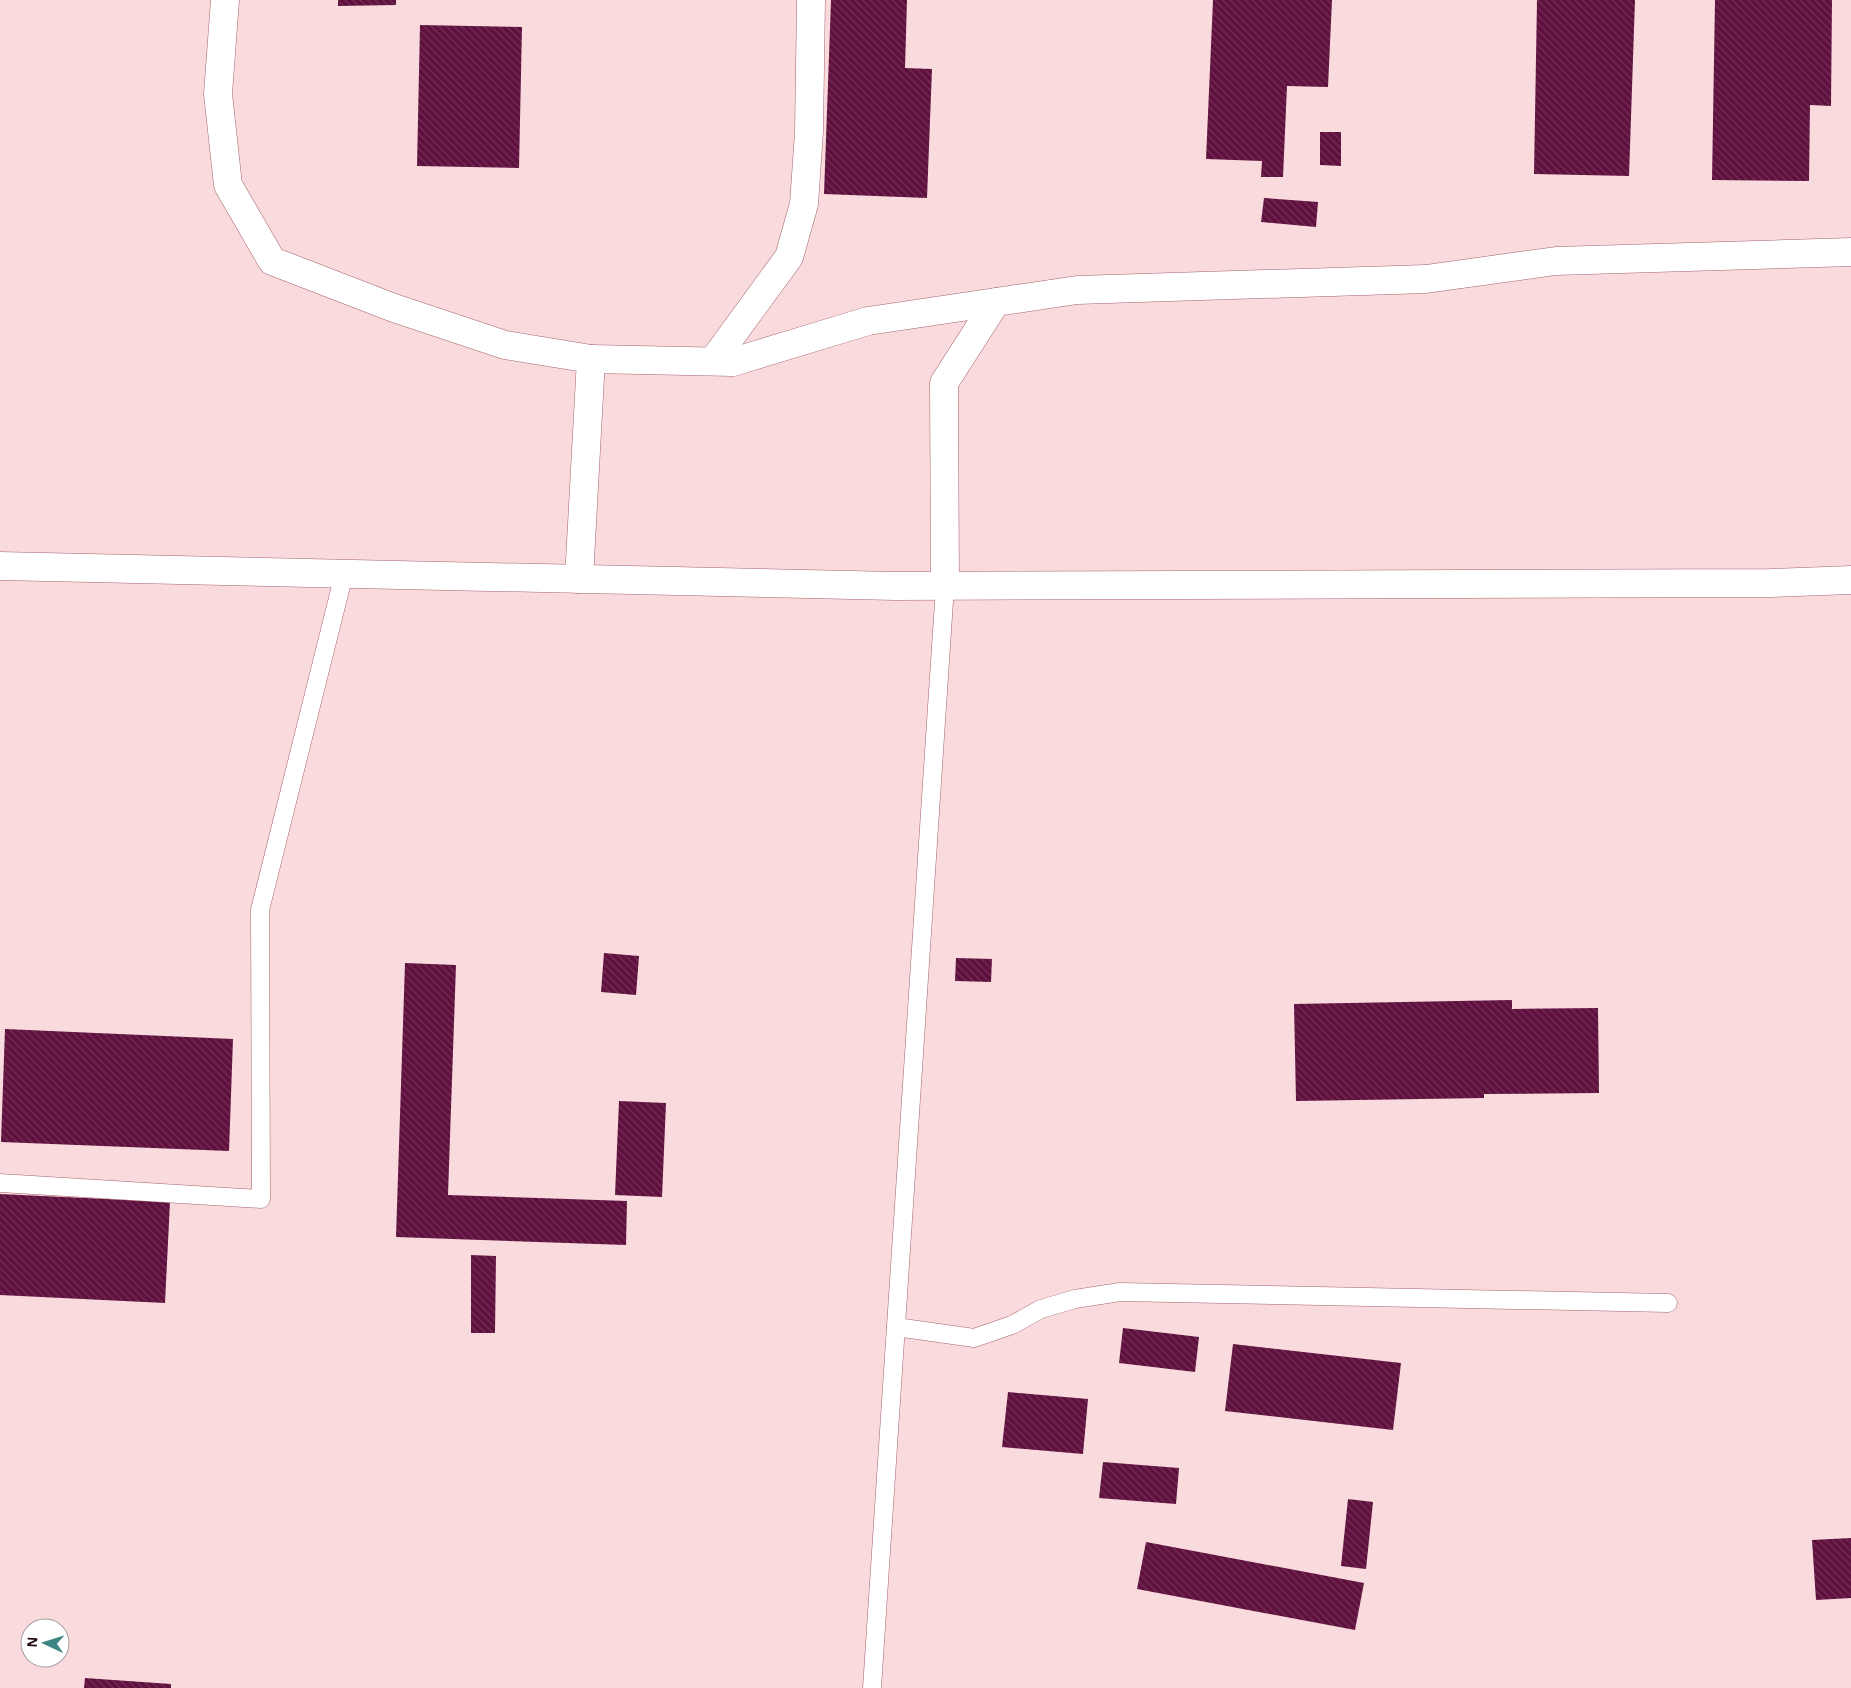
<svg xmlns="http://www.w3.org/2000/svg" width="1851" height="1688" font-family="Arial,sans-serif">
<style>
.building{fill:url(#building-back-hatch)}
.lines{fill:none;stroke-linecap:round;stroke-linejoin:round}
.lane-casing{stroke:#a6636d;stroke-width:19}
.street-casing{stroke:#a6636d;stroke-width:29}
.primary-casing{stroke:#a6636d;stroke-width:29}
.lane{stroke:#fff;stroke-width:18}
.street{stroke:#fff;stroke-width:28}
.primary{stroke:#fff;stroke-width:28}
</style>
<defs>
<pattern id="building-back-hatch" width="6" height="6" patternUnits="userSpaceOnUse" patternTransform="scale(1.25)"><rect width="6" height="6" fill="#60103e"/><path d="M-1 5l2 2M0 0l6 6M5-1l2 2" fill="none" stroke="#723156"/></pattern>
</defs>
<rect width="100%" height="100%" fill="#f9dadd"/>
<g class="building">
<path d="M338,0H396V5L338,6Z"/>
<path d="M831,0H907L905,68L932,69L927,198L824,194Z"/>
<path d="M1213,0H1332L1328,87L1287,86L1283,177H1261L1262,161L1206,159Z"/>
<path d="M1537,0H1635L1629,176L1534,174Z"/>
<path d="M1715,0H1832L1831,106L1810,105L1809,181L1712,180Z"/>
<path d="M420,25L522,27L519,168L417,166Z"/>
<path d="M1320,132H1341V166L1320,165Z"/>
<path d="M1264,198L1318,202L1316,227L1261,222Z"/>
<path d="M604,953L639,956L636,995L601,992Z"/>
<path d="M956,958L992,959L991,982L955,981Z"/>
<path d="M405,963L456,965L448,1195L627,1201L626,1245L396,1237Z"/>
<path d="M1512,1000V1009L1598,1008L1599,1093L1484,1094V1098L1296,1101L1294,1004Z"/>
<path d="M5,1029L233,1039L229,1151L1,1142Z"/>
<path d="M619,1101L666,1103L662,1197L615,1195Z"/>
<path d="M0,1194L170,1202L165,1303L0,1295Z"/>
<path d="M471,1255L496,1256L495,1333H471Z"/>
<path d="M1123,1328L1199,1337L1195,1372L1119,1363Z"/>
<path d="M1233,1344L1401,1363L1393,1430L1225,1411Z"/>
<path d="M1008,1392L1088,1399L1083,1454L1002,1447Z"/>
<path d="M1103,1462L1179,1468L1176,1504L1099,1498Z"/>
<path d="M1348,1499L1373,1502L1366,1569L1341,1566Z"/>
<path d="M1851,1538V1598L1816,1600L1812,1540Z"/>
<path d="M1146,1542L1364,1583L1355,1630L1137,1589Z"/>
<path d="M85,1678L171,1684V1688H84Z"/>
</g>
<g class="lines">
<g class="lane-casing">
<g id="lane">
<path d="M0,1183L261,1199L260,910L344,574"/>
<path d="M896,1327L974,1338L1012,1325L1041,1309L1075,1299L1120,1292L1668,1303"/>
<path d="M872,1688L945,586"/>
</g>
</g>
<g class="street-casing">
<g id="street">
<path d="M225,0L218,94L228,185L272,261L394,308L505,345L591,359L579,579"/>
<path d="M591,359L733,362L868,321L996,302"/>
<path d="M713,361L789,257L804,204L809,132L811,0"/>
<path d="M945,586L944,383L996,302L1077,290L1426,279L1556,261L1851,252"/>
</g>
</g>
<g class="primary-casing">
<path id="primary" d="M0,566L895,586L1770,583L1851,580"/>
</g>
<use href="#lane" class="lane"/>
<use href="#street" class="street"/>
<use href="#primary" class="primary"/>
</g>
<g transform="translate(45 1643) rotate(274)"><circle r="24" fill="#ffffff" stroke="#a69c9e"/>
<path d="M0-4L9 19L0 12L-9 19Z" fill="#3e8683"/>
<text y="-8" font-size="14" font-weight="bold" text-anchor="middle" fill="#20070c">N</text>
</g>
</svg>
